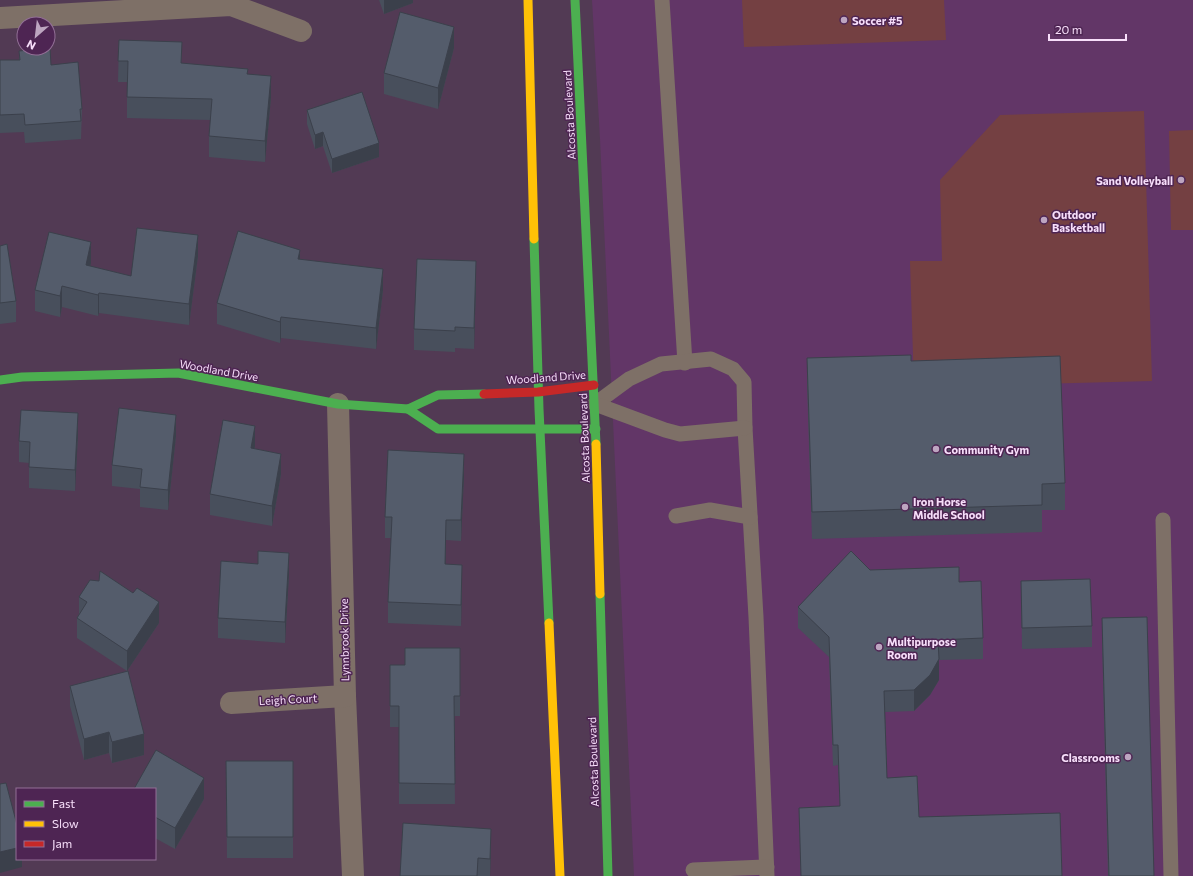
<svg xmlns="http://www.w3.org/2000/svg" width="1193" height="876" font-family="Commissioner,sans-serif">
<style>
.built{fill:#623667}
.green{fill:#744042}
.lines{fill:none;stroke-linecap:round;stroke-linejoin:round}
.lane{stroke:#7e7067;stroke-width:15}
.street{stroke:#7e7067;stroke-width:22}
.fast{stroke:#4caf50;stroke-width:9}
.slow{stroke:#ffc107;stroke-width:9}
.jam{stroke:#c62828;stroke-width:9}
.wall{fill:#484f5c}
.shaded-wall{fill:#3b404b}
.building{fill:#545c6b;stroke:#3b404b}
.poi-dot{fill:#bda5c0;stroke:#4e2553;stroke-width:1.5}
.labels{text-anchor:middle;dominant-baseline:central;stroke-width:3;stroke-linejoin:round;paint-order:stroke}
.poi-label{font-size:11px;font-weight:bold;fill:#f7defa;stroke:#4e2553;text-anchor:start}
.street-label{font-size:11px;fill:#f7defa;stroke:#4e2553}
</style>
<rect width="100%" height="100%" fill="#523a54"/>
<path class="built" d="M592,0H1193V876H634L600,139Z"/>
<g class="green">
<path d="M742,0H944L946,40L744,47Z"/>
<path d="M1144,111L1152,381L914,387L910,261H942L940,180L1000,115Z"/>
<path d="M1193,130V230H1171L1169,131Z"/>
</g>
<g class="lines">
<g class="lane">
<path d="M662,0L685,363"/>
<path d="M595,404L629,379L661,364L711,359L733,369L744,382L745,428L756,617L767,876"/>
<path d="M595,404L665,430L680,434L745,428"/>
<path d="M676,516L710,510L750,517"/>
<path d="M1163,520L1171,876"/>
<path d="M693,870L767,867"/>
</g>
<g class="street">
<path d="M0,18L231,5L301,31"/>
<path d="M338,404L345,696L353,876"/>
<path d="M231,703L345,696"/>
</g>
<g class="fast">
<path d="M575,0L596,444"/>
<path d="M534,239L539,409L549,623"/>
<path d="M0,380L22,377L178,373L338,404L408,409L438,395L484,394"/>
<path d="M408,409L438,429H596"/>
<path d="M600,594L608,876"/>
</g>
<g class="slow">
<path d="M528,0L534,239"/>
<path d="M596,444L600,594"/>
<path d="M549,623L560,876"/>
</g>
<path class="jam" d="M484,394L538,392L594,385"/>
</g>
<g class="wall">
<path d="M379,0H413V3L384,14Z"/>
<path d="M119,40L182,63L248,74L271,97L265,162L209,157V136L211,120L127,118V82H118Z"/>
<path d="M454,48L438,109L384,94V73Z"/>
<path d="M19,51L51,65L82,109L81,139L25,143L24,132L0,133V60H19Z"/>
<path d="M307,110L379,157L332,173L323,146L315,149L307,124Z"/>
<path d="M0,246L16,301V322L0,324Z"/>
<path d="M198,256L189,325L99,313L98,316L62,307L60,317L35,311V290L91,263L90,266L131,276Z"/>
<path d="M476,282L474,349L455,348V352L414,350V329Z"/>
<path d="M383,290L376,349L281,338L280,343L217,324V303Z"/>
<path d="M807,358L911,361L1065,483V510H1042V532L812,539L807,385Z"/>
<path d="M78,434L75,491L29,488V463L19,462V441Z"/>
<path d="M176,436L168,510L140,507V489L112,486V465Z"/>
<path d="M255,446L254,449L281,474L272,526L210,515V494Z"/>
<path d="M464,475L461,541L446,540L445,564L462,586L461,626L388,623V602L391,538H385V517Z"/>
<path d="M870,570L959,582L983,638V659L939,660V680L930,695L914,711L885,712L887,778L919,817L1062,876H801L799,808L840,806L838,765L833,766L829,657L798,628V607Z"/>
<path d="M289,574L285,643L218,638V618Z"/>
<path d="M1021,581L1092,626V647L1022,649Z"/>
<path d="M133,593L159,623L127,671L77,638V618L79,614V597Z"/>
<path d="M1102,618L1154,876H1108L1102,639Z"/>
<path d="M460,648V716H454L455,804H399V727H390V665H405Z"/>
<path d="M70,686L144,755L112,763L109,753L84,760L70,706Z"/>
<path d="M226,761H293V858H227Z"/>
<path d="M155,789L204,799L175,849L155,838Z"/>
<path d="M491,849L490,876H400Z"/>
</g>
<g class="shaded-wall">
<path d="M384,0H413V3L384,14Z"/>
<path d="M454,27V48L438,109V88Z"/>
<path d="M271,76V97L265,162V141Z"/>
<path d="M323,132V146L315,149V135Z"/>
<path d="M379,143V157L332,173V159Z"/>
<path d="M198,235V256L189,325V304Z"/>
<path d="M91,242V263L86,286V265Z"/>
<path d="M300,250V270L298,259Z"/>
<path d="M476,261V282L474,349V328Z"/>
<path d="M383,269V290L376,349V328Z"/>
<path d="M62,286V307L60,317V296Z"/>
<path d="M99,293V313L98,316V295Z"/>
<path d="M281,317V338L280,343V322Z"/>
<path d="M78,413V434L75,491V470Z"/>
<path d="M176,415V436L168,510V490Z"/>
<path d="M255,426V446L251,469V448Z"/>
<path d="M281,454V474L272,526V506Z"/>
<path d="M464,454V475L461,541V520Z"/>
<path d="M446,520V540L445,585V564Z"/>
<path d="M289,553V574L285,643V622Z"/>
<path d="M462,565V586L461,626V605Z"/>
<path d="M159,602V623L127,671V651Z"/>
<path d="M939,659V680L930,695L914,711V690Z"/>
<path d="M109,732V753L84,760V739Z"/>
<path d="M144,734V755L112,763V742Z"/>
<path d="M204,778V799L175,849V828Z"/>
<path d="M491,829V849L490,876V859Z"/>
<path d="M17,848V859H22V867L0,873V852Z"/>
</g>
<g class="building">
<path d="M400,12L454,27L438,88L384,73Z"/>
<path d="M119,40L182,42L181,63L248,69L247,74L271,76L265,141L209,136L212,99L127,97L128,61H118Z"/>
<path d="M50,48L51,65L78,62L82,109H80L81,121L25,125L24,114L0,115V60H20L19,51Z"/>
<path d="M362,92L379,143L332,159L323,132L315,135L307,110Z"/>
<path d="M137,228L198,235L189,304L99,293L98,295L62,286L60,296L35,290L49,232L91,242L86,265L131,276Z"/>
<path d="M238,231L300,250L298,259L383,269L376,328L281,317L280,322L217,303Z"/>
<path d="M7,244L16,301L0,303V246Z"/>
<path d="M417,259L476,261L474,328L455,327V331L414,329Z"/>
<path d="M911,355V361L1060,356L1065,483L1042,484V505L812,512L807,358Z"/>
<path d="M119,408L176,415L168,490L140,487L142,469L112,465Z"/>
<path d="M21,410L78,413L75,470L29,467L30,442L19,441Z"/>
<path d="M223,420L255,426L251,448L281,454L272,506L210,494Z"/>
<path d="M388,450L464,454L461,520H446L445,564L462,565L461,605L388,602L392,517H385Z"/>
<path d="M258,551L289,553L285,622L218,618L221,561L258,564Z"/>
<path d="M851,551L870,570L959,567V582L981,581L983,638L938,640L939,659L930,675L914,690L884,691L887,778L917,776L919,817L1060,813L1062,876H801L799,808L840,806L838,745H833L829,637L798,607Z"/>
<path d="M100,571L133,593L137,588L159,602L127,651L77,618L87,602L79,597L90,580L99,581Z"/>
<path d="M1090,579L1092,626L1022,628L1021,581Z"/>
<path d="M1147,617L1154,876H1109L1102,618Z"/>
<path d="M405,648H460V696H454L455,784L399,783V706H390V665H405Z"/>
<path d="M128,671L144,734L112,742L109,732L84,739L70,686Z"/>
<path d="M156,750L204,778L175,828L155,817V789H134Z"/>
<path d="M226,761H293V837H227Z"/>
<path d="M6,783L17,825V848L0,852V784Z"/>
<path d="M403,823L491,829L490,859L478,858L477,876H400Z"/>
</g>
<g class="poi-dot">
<circle cx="844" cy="20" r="4"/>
<circle cx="1181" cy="180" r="4"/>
<circle cx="1044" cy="220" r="4"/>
<circle cx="936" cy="449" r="4"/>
<circle cx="905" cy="507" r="4"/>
<circle cx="879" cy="647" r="4"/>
<circle cx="1128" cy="757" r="4"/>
</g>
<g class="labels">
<g class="poi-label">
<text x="852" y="20">Soccer #5</text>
<text x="1173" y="180" text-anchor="end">Sand Volleyball</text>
<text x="1052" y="214">Outdoor<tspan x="1052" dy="13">Basketball</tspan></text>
<text x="944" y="449">Community Gym</text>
<text x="913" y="501">Iron Horse<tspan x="913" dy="13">Middle School</tspan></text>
<text x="887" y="641">Multipurpose<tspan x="887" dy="13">Room</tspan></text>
<text x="1120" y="757" text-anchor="end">Classrooms</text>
</g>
<g class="street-label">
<text transform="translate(569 115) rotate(-93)">Alcosta Boulevard</text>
<text transform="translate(219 370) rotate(10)">Woodland Drive</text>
<text transform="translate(546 377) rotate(-4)">Woodland Drive</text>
<text transform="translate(584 438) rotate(-92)">Alcosta Boulevard</text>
<text transform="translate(344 640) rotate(-91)">Lynnbrook Drive</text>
<text transform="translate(288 699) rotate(-3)">Leigh Court</text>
<text transform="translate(593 762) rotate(-92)">Alcosta Boulevard</text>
</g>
</g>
<rect x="16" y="788" width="140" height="72" fill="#4e2553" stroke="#926f96"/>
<rect x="24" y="801" width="20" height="6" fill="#4caf50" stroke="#926f96"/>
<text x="52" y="808" font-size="12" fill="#f7defa">Fast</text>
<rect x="24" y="821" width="20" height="6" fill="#ffc107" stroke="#926f96"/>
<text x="52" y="828" font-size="12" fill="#f7defa">Slow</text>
<rect x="24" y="841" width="20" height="6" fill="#c62828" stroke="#926f96"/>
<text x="52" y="848" font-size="12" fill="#f7defa">Jam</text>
<g transform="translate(36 36) rotate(208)"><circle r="19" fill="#4e2553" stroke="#926f96"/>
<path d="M0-3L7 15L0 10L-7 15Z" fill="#bda5c0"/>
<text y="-6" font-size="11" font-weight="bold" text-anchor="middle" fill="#f7defa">N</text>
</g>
<path d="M1049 34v6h77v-6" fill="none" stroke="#f7defa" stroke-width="2"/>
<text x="1055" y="34" font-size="12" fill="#f7defa" stroke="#4e2553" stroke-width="3" paint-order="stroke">20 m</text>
</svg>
